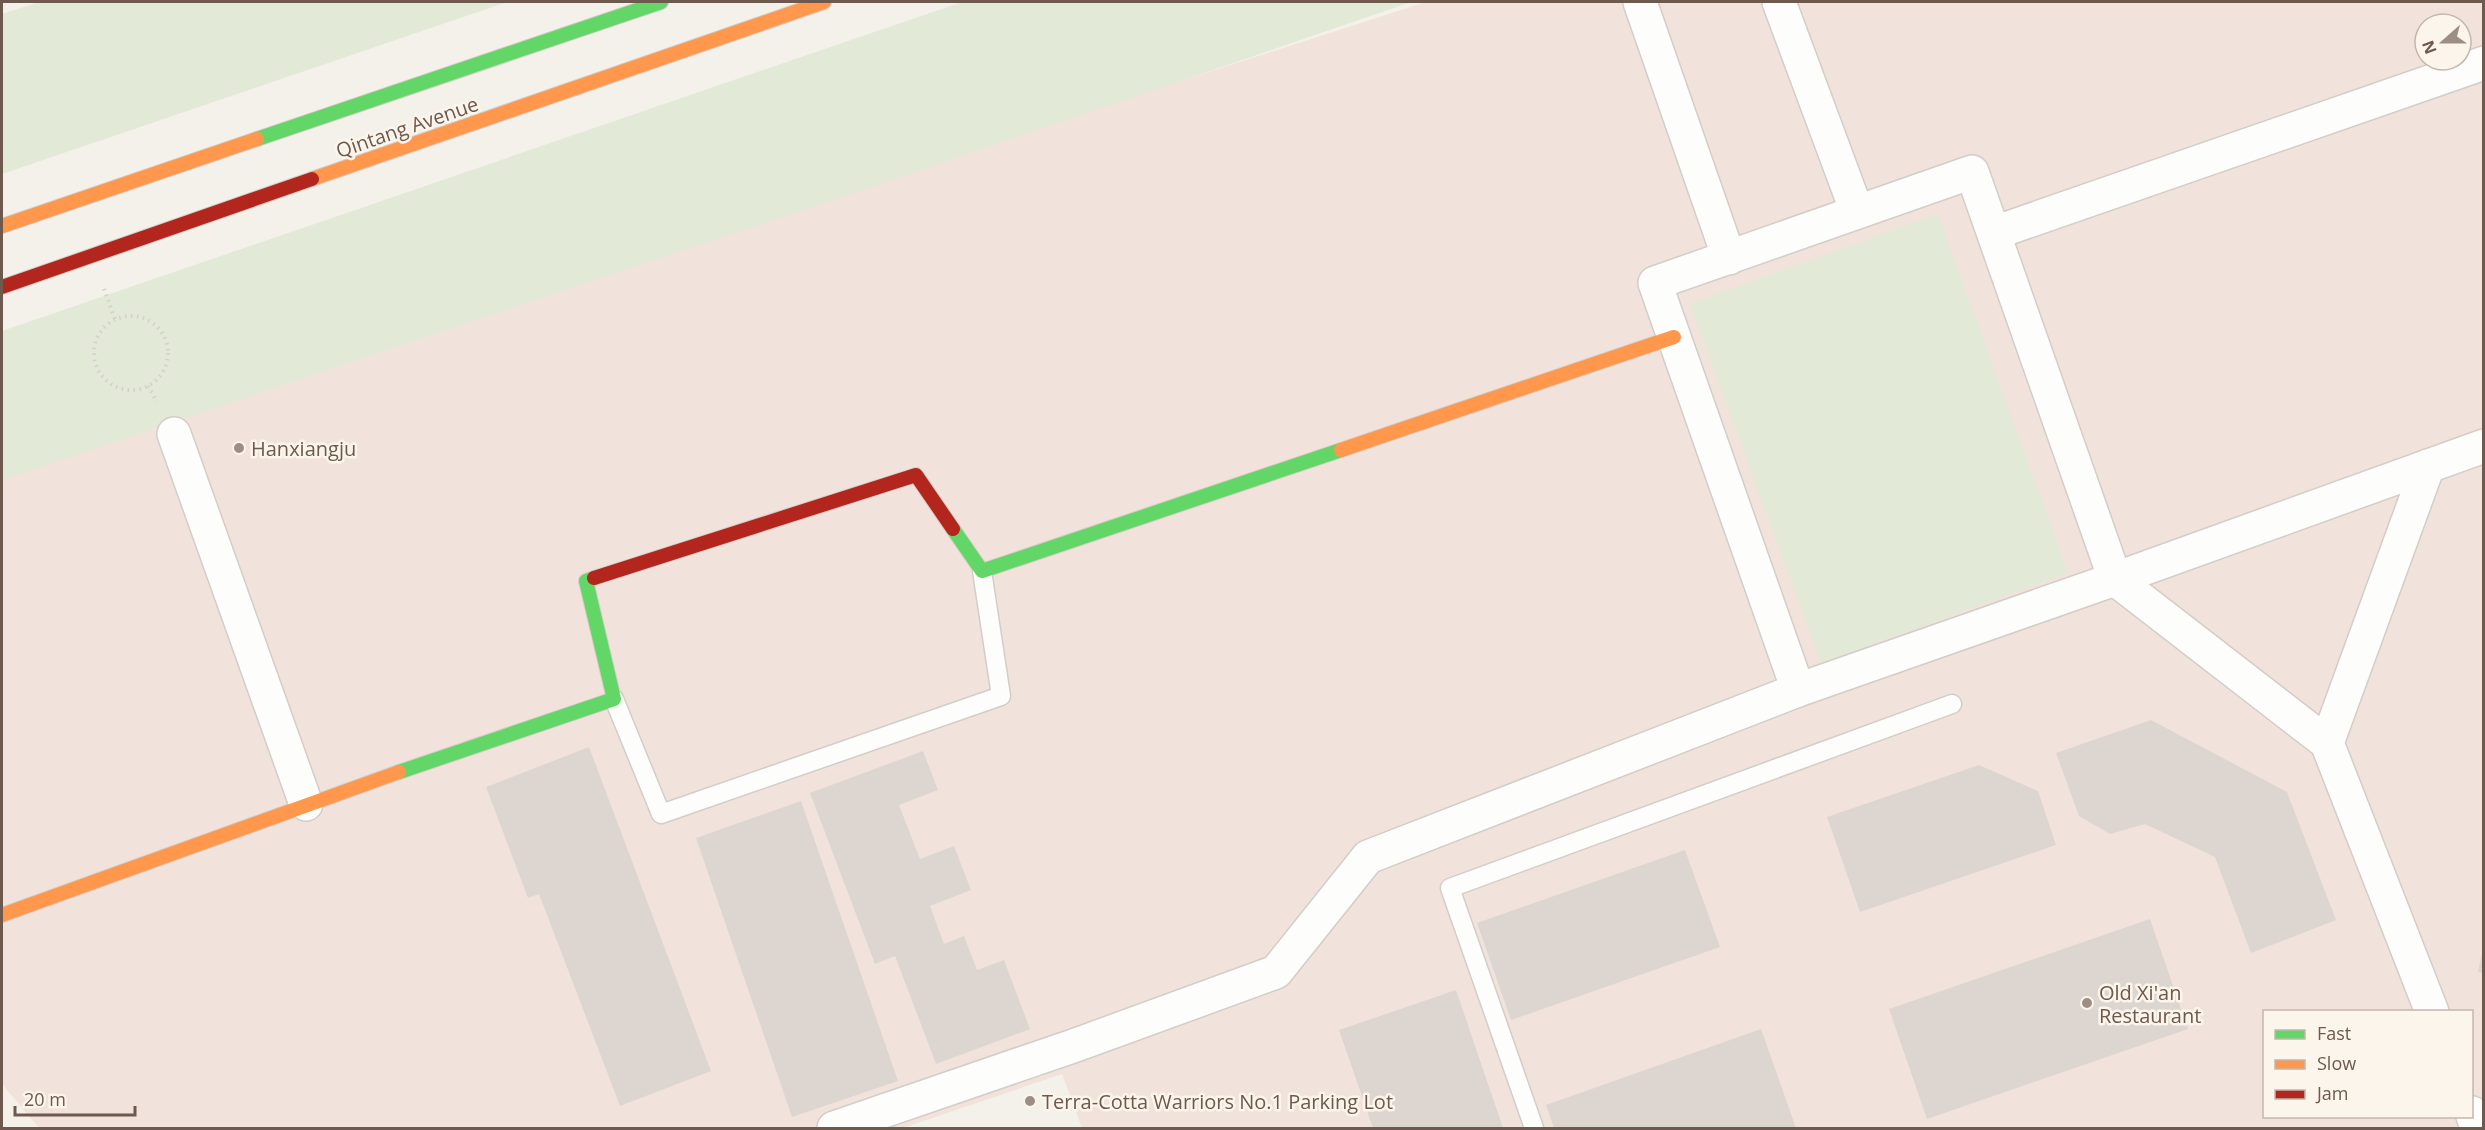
<svg xmlns="http://www.w3.org/2000/svg" width="2485" height="1130" font-family="'Open Sans',sans-serif">
<style>
.commercial{fill:#f1e3dc;fill-rule:evenodd}
.green{fill:#e2e9d6}
.building{fill:#ddd6d0}
.lines{fill:none;stroke-linecap:round;stroke-linejoin:round}
.lane-casing{stroke:#d3cdc8;stroke-width:21}
.street-casing{stroke:#d3cdc8;stroke-width:36}
.fast-casing{stroke:#d3cdc6;stroke-width:16}
.slow-casing{stroke:#d3cdc6;stroke-width:16}
.jam-casing{stroke:#d3cdc6;stroke-width:16}
.path{stroke:#d5d0cb;stroke-width:4;stroke-dasharray:1.5 4.5;stroke-linecap:butt}
.lane{stroke:#fdfdfc;stroke-width:18}
.street{stroke:#fdfdfc;stroke-width:33}
.fast{stroke:#63d668;stroke-width:14}
.slow{stroke:#ff974d;stroke-width:14}
.jam{stroke:#b3261e;stroke-width:14}
.poi-dot{fill:#9d8e85;stroke:#fcf5eb;stroke-width:2}
.labels{text-anchor:middle;dominant-baseline:central;stroke-width:5;stroke-linejoin:round;paint-order:stroke}
.street-label{font-size:20px;fill:#6e594e;stroke:#fcf5eb}
.poi-label{font-size:20px;fill:#6e594e;stroke:#fcf5eb;text-anchor:start}
</style>
<rect width="100%" height="100%" fill="#f4f0ea"/>
<path class="commercial" d="M1426,2H2483V1128H1082L1062,1074L903,1128H39L2,1084V460ZM2425,24H2461V60H2425ZM2264,1012H2472V1116H2264Z"/>
<g class="green">
<path d="M40,2H507L2,174V14Z"/>
<path d="M962,2H1411L910,174L2,480V331Z"/>
<path d="M1938,214L2068,573L1821,663L1690,304Z"/>
</g>
<g class="building">
<path d="M2151,720L2287,792L2336,920L2251,953L2215,857L2145,824L2110,834L2079,816L2056,753Z"/>
<path d="M589,747L711,1071L620,1106L539,894L528,898L486,787Z"/>
<path d="M923,751L938,790L899,805L920,859L954,846L971,890L930,906L944,944L964,936L977,970L1004,960L1030,1029L936,1064L895,956L875,964L810,793Z"/>
<path d="M1979,765L2038,791L2056,845L1860,912L1827,817Z"/>
<path d="M801,801L898,1081L792,1117L696,838Z"/>
<path d="M1685,850L1720,947L1511,1020L1477,923Z"/>
<path d="M2150,919L2188,1029L1927,1119L1889,1009Z"/>
<path d="M2483,950H2484V973L2478,972Z"/>
<path d="M1456,990L1503,1128H1373L1339,1030Z"/>
<path d="M1761,1029L1796,1128H1554L1546,1105Z"/>
</g>
<g class="lines">
<g class="lane-casing">
<g id="lane">
<path d="M614,699L661,814L1001,696L982,571"/>
<path d="M1534,1128L1450,888L1952,704"/>
</g>
</g>
<g class="street-casing">
<g id="street">
<path d="M1640,2L1729,258"/>
<path d="M1779,2L1857,212"/>
<path d="M1994,233L2484,63"/>
<path d="M174,434L306,804"/>
<path d="M2428,466L2327,743L2432,1012"/>
<path d="M1798,690L1655,283L1972,172L2115,579L2327,743"/>
<path d="M2472,1113L2477,1128"/>
<path d="M834,1128L1076,1045L1276,972L1368,857L1798,690L2115,579L2484,446"/>
</g>
</g>
<g class="fast-casing">
<g id="fast">
<path d="M257,139L661,2"/>
<path d="M953,529L982,571L1341,450"/>
<path d="M399,772L614,699L586,581L594,578"/>
</g>
</g>
<g class="slow-casing">
<g id="slow">
<path d="M312,179L824,2"/>
<path d="M2,226L257,139"/>
<path d="M1341,450L1674,337"/>
<path d="M2,915L399,772"/>
</g>
</g>
<g class="jam-casing">
<g id="jam">
<path d="M2,287L312,179"/>
<path d="M594,578L916,475L953,529"/>
</g>
</g>
<g class="path">
<path d="M104,289L115,319"/>
<circle cx="131" cy="353" r="37"/>
<path d="M148,386L157,402"/>
</g>
<use href="#lane" class="lane"/>
<use href="#street" class="street"/>
<use href="#fast" class="fast"/>
<use href="#slow" class="slow"/>
<use href="#jam" class="jam"/>
</g>
<g class="poi-dot">
<circle cx="239" cy="448" r="6"/>
<circle cx="2087" cy="1003" r="6"/>
<circle cx="1030" cy="1101" r="6"/>
</g>
<g class="labels">
<g class="street-label">
<text transform="translate(407 127) rotate(-19)">Qintang Avenue</text>
</g>
<g class="poi-label">
<text x="251" y="448">Hanxiangju</text>
<text x="2099" y="992">Old Xi'an<tspan x="2099" dy="23">Restaurant</tspan></text>
<text x="1042" y="1101">Terra-Cotta Warriors No.1 Parking Lot</text>
</g>
</g>
<rect width="2485" height="1130" fill="none" stroke="#6e594e" stroke-width="6"/>
<rect x="2263" y="1010" width="210" height="108" fill="#fcf5eb" stroke="#c3b7ac" stroke-width="1.5"/>
<rect x="2275" y="1030" width="30" height="9" fill="#63d668" stroke="#c3b7ac" stroke-width="1.5"/>
<text x="2317" y="1040" font-size="18" fill="#6e594e">Fast</text>
<rect x="2275" y="1060" width="30" height="9" fill="#ff974d" stroke="#c3b7ac" stroke-width="1.5"/>
<text x="2317" y="1070" font-size="18" fill="#6e594e">Slow</text>
<rect x="2275" y="1090" width="30" height="9" fill="#b3261e" stroke="#c3b7ac" stroke-width="1.5"/>
<text x="2317" y="1100" font-size="18" fill="#6e594e">Jam</text>
<g transform="translate(2443 42) rotate(249)"><circle r="28" fill="#fcf5eb" stroke="#c3b7ac" stroke-width="1.5"/>
<path d="M0-4.5L10 22L0 15L-10 22Z" fill="#9d8e85"/>
<text y="-9" font-size="16" font-weight="bold" text-anchor="middle" fill="#6e594e">N</text>
</g>
<path d="M15 1106v9h120v-9" fill="none" stroke="#6e594e" stroke-width="3"/>
<text x="24" y="1106" font-size="18" fill="#6e594e" stroke="#fcf5eb" stroke-width="4.5" paint-order="stroke">20 m</text>
</svg>
